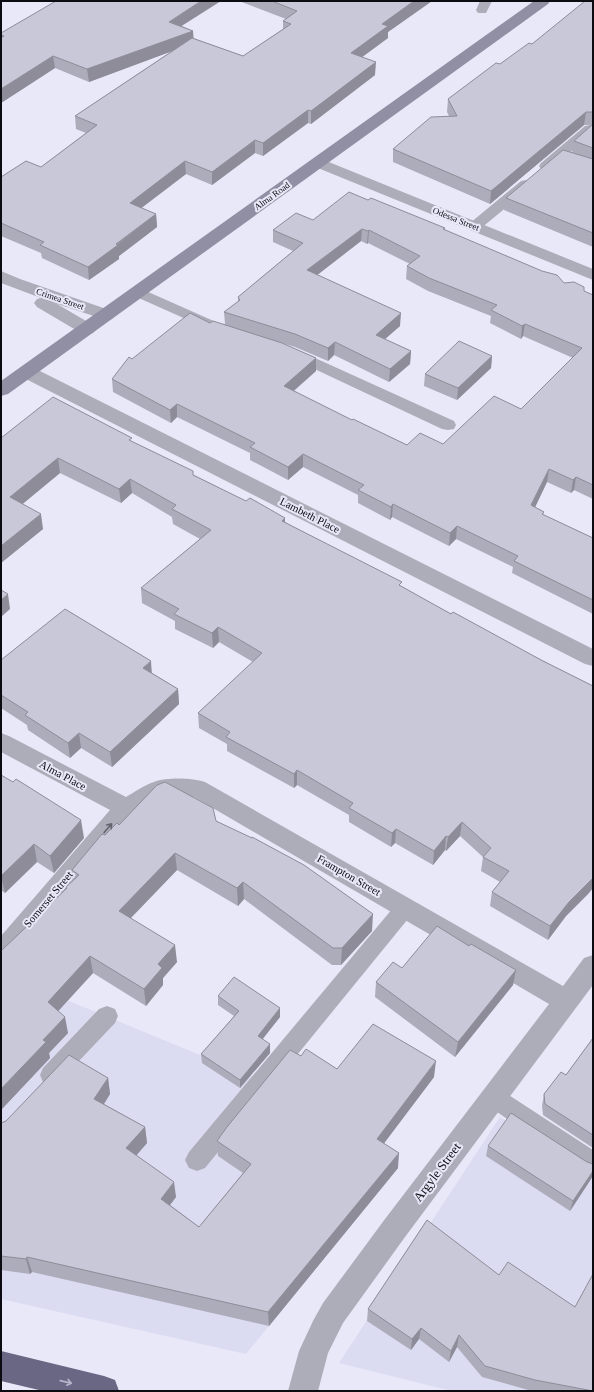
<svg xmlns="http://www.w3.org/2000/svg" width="594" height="1392" font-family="'Times New Roman',serif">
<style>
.built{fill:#dbdbf2}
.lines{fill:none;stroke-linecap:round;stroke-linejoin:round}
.lane{fill:#adadba;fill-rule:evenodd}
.street{fill:#adadba;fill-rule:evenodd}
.secondary{fill:#908fa3;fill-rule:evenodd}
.highway{fill:#696783;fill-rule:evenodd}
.wall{fill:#adacbb;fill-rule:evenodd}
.shaded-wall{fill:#8d8c98}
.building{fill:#c9c8d9;stroke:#8d8c98}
.oneway{stroke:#65646e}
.oneway2{stroke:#b5b4ca}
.labels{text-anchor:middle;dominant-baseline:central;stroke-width:4;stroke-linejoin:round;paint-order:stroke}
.far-street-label{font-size:9px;fill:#0c0b11;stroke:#e8e8f9}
.street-label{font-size:11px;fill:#0c0b11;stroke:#e8e8f9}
.near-street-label{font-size:13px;fill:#0c0b11;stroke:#e8e8f9}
</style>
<rect width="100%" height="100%" fill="#e8e8f9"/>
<g class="built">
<path d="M1,973L268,1083L398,1168L246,1354L1,1299Z"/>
<path d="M500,1117L593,1181V1391H452L339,1363Z"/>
</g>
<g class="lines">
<g class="lane">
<path d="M480,1H492L486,13H478L476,10Z"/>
<path d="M590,125L593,126V133L551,169L546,170L541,169L539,166L541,163L585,126Z"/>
<path d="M526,180L531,181L533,184L531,187L480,229L475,230L470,229L468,226L470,223L521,181Z"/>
<path d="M137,287L216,322L219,325L216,328L211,330L206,328L132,295L129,292L132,289Z"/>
<path d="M293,348L454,421L456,425L454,429L448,430L442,429L287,356L285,353L287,350Z"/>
<path d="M405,899L412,902L416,908L412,914L205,1168L197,1171L189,1168L185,1160L189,1152L398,902Z"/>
<path d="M107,1006L115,1009L118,1016L115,1023L59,1082L51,1085L43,1082L40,1075L43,1068L99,1009Z"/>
<path d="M493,1087L501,1090L593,1150V1174L585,1171L485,1104L482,1097L485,1090Z"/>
</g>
<g class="street">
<path d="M319,158L593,269V280L313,166L311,163L313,160Z"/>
<path d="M1,271L20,279L112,311L115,315L112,319L106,320L57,304L93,325L96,329L93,333L87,335L81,333L37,307L34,303L37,299L41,298L1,283Z"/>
<path d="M27,366L34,368L593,649V666L585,664L20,376L18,372L20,368Z"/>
<path d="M1,733L9,736L126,797C135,792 144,785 154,782C167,777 193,778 205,782L563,986L584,958L593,955V985L405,1237L343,1323L328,1353L318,1391H288L299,1351L313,1321L323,1303L385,1219L549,1004L194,797L164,798L134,815L10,961L1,965V936L110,810L1,752Z"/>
</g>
<path class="secondary" d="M534,1H550L548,4L8,394L1,396V381Z"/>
<path class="highway" d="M1,1351L104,1376L115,1380L119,1391H43L1,1381Z"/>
</g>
<g class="wall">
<path d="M239,1H432L388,32V38L362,57L375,75L311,124L308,123L263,156L255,153L212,185L186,174L141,208L156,214L157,227L119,256V259L89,280L42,258L41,253L1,236V177L41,167L86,133L76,129L75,116L172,51L89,82L55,68L1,103V33L182,26L193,31V38L243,56L283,29V21L286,19Z"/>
<path d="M593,1V249V247L504,210L506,198L572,153L574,141L592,125H584L490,204L393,162V149L449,116L447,112L448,99L500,64L532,44Z"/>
<path d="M368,200L445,230L564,283L593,295V499L574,490L571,493L547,482L535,507L544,512L543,515L593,538V614L512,573L513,567L456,539L449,546L392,517L390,520L358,503V495L303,467L288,480L250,460V453L177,417L171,423L113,392L112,379L132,359L210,323L225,324L224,312L238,302V297L293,251L273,242V230L313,220ZM361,241L367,244L368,243L410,264L407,266L406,279L428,291L491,316L490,323L521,339L523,336L573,358L521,409L443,444L407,445L352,420L294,391L316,371V358L282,343L295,347L328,361L334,355L389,382L410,364L411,351L385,339L400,326L317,275Z"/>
<path d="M492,356L491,368L457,400L424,386L425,374Z"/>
<path d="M1,438L132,442L194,475L285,522L451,614L593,686V888L588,894L566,916L548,940L490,906L492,892L500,882L481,871L483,857L460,836L446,851L445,850L433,865L395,843L391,847L349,822V815L297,785L294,788L227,751V744L199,728L198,713L253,662L219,642L213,648L175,629V621L142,603L141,588L200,539L173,524L172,517L132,493L121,503L60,473L22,504L43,529L1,563Z"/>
<path d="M1,660L152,673L178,689L179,704L112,767L81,748L70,758L28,730L27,725L1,708Z"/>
<path d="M1,775L84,838L54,873L37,862L5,893L1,890Z"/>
<path d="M216,821L372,931L341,965H332L244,899L238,906L177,870L131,918L177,962L163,978V985L146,1006L93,973L58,1011L68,1033L49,1053L50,1058L1,1110L66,889V887L73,880L72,870L105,835L119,825Z"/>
<path d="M469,946L516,970L513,985L455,1057L375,997L376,982L402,968Z"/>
<path d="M218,996L280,1017L262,1039L270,1053L240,1088L202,1063L201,1054L234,1016L218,1005Z"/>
<path d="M593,1038V1148L543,1115L542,1106L544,1094L566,1075Z"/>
<path d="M301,1056L337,1069L434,1077L384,1143L398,1168L269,1326L32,1272L30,1274L1,1270V1123L108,1078L110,1094L104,1104L145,1127L147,1143L136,1155L176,1197L170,1205L199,1227L243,1173L218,1156L217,1141Z"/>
<path d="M488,1146L587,1162L593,1164V1176L570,1211L486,1156Z"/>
<path d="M427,1220L593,1391H532L482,1377L457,1347L449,1362L419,1339L411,1350L367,1321L368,1309Z"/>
</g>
<g class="shaded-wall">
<path d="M201,1H221L169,34V22Z"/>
<path d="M414,1H432L388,32V38L350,66L351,53L382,24Z"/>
<path d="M193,31L194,43L89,82L87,69Z"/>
<path d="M53,56L55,68L1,103V89Z"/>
<path d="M376,62L375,75L311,124V111Z"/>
<path d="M308,110V123L263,156V143Z"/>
<path d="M586,112L584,125L490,204L491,191Z"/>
<path d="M255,140V153L212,185V172Z"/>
<path d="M185,161L186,174L131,216L130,203Z"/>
<path d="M156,214L157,227L119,256V259L89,280L88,267Z"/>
<path d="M362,229L361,241L307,283V270Z"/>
<path d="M369,230L368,243L367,244L368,231Z"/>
<path d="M401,313L400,326L376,347V335Z"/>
<path d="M525,324L523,336L521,339L522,326Z"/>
<path d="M335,342L334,355L328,361V348Z"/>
<path d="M411,351L410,364L389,382L390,369Z"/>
<path d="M492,356L491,368L457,400L458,388Z"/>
<path d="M316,358V371L284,399V386Z"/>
<path d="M177,404V417L171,423L170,410Z"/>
<path d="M303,454V467L288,480V467Z"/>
<path d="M58,458L60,473L13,512L10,497Z"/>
<path d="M549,469L547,482L530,518L531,505Z"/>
<path d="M576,477L574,490L571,493L573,480Z"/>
<path d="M130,479L132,493L121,503L119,489Z"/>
<path d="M393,504L392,517L390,520L391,507Z"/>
<path d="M41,514L43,529L1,563V546Z"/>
<path d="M285,518V533L282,521Z"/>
<path d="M457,526L456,539L449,546L450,533Z"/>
<path d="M8,594L10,609L1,617V600Z"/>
<path d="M218,627L219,642L213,648L212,633Z"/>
<path d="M151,661L152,676L143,668Z"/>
<path d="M178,689L179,704L112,767L110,752Z"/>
<path d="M79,733L81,748L70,758L68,743Z"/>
<path d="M297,770V785L294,788V774Z"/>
<path d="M81,820L84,838L54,873L50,856Z"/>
<path d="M462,822L460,836L446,851L448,837Z"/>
<path d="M396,829L395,843L391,847L392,833Z"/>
<path d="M446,836L445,850L433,865L434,851Z"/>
<path d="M34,844L37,862L5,893L1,876Z"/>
<path d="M175,853L177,870L121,928L119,911Z"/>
<path d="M593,878V888L588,894L566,916L548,940L550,926L569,902Z"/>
<path d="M243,882L244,899L238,906L237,888Z"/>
<path d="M373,914L372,931L341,965L342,948Z"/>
<path d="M175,945L177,962L163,978V985L146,1006L144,989L158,964Z"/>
<path d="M90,956L93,973L51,1019L48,1002Z"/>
<path d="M516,970L513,985L455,1057L458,1042Z"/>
<path d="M280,1008V1017L258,1045V1036Z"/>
<path d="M65,1017L68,1033L49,1053L50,1058L1,1110V1089L43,1040Z"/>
<path d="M270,1044V1053L240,1088V1080Z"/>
<path d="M436,1061L434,1077L376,1154L377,1139Z"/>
<path d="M108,1078L110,1094L97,1115L94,1099Z"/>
<path d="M145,1127L147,1143L129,1164L126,1148Z"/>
<path d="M399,1153L398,1168L269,1326L268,1312Z"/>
<path d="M593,1171V1176L570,1211L573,1201Z"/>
<path d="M174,1182L176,1197L163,1214L161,1199Z"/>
<path d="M27,1257L32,1272L30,1274L26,1259Z"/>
<path d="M421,1328L419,1339L411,1350L412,1339Z"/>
<path d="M459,1335L457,1347L449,1362L451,1351Z"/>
</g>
<g class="building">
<path d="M56,1H201L169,22L193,31L87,69L53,56L1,89V38L4,36L1,35V33Z"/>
<path d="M272,1H414L382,24L388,26L351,53L376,62L311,111L308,110L263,143L255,140L212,172L185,161L130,203L156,214L116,244L118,245L88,267L40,245L44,242L1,223V177L26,161L41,167L97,125L75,116L192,38L243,56L291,24L283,21L297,11Z"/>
<path d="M585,1H593V112H586L491,191L393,149L431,117L457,116L448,99L496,63L500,64L529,43L532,44Z"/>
<path d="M593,124V148L574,141Z"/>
<path d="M563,150L593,159V233L506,198Z"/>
<path d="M349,192L368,200L371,198L445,228L443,229L542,271L557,275L564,283L574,282L584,287V291L593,295V485L576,477L573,480L549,469L531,505L544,512L542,514L593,538V600L514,561L518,556L457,526L450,533L393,504L391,507L358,490L364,485L303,454L288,467L250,447L255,443L177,404L170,410L112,379L129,357L132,359L190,313L210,323L213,321L282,343L316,358L284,386L352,420L353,419L407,445L420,433L443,444L494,396L521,409L582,348L525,324L522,326L491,310L497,305L429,278L407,266L420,256L369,230L368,231L362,229L307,270L401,313L376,335L411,351L390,369L335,342L328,348L295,334L224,312L240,300L238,297L303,243L273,230L296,213L313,220Z"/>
<path d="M459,341L492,356L458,388L425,374Z"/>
<path d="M53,397L132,438L129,440L193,471V475L246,501L250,498L285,518L282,521L402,582L399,585L451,614L453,612L543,661L593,686V878L569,902L550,926L492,892L509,871L483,857L491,848L462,822L448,837L446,836L434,851L396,829L392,833L349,808L353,803L297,770L294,774L226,737L230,732L198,713L262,653L218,627L212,633L174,614L179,609L141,588L211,530L172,509L176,505L130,479L119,489L58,458L10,497L41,514L1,546V438Z"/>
<path d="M1,590L8,594L1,600Z"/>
<path d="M65,609L151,661L143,668L178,689L110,752L79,733L68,743L25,715L28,712L1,695V660Z"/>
<path d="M1,775L13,782L16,779L81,820L50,856L34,844L1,876Z"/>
<path d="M165,782L213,808L216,821L252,838V837L304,865L373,914L342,948H333L243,882L237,888L175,853L119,911L175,945L158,964L162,968L144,989L90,956L48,1002L65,1017L43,1040L46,1042L1,1089V951L67,888L66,887L79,875L72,870L102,834L105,835L117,823L119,825L157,785Z"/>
<path d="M437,926L469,946L471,944L516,970L458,1042L376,982L393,962L402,968Z"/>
<path d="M234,977L280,1008L258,1036L270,1044L240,1080L201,1054L239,1011L218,996Z"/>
<path d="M373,1024L436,1061L377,1139L399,1153L268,1312L27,1257L26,1259L1,1256V1123L6,1121L69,1055L108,1078L94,1099L145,1127L126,1148L174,1182L161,1199L199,1227L251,1164L217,1141L227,1127L290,1050L301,1056L306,1049L337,1069Z"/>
<path d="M593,1038V1135L545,1104L544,1094L561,1072L566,1075Z"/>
<path d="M511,1113L587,1162L593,1164V1171L573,1201L488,1146Z"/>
<path d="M427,1220L499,1275L508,1262L575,1307L593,1274V1391L535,1380L485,1366L459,1335L451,1351L421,1328L412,1339L368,1309Z"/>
</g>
<defs><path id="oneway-shaft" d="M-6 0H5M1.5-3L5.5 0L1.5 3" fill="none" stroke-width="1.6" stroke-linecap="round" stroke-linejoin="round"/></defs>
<use class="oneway" href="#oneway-shaft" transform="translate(108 828) rotate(-50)"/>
<use class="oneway2" href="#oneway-shaft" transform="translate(66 1382) rotate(13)"/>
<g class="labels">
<g class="far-street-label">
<text transform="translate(272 196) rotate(-36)">Alma Road</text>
<text transform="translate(456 219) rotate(22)">Odessa Street</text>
<text transform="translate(60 299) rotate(19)">Crimea Street</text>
</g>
<g class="street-label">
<text transform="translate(310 515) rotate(27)">Lambeth Place</text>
<text transform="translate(63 775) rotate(28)">Alma Place</text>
<text transform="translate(349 875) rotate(30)">Frampton Street</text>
<text transform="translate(48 899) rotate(-50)">Somerset Street</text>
</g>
<g class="near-street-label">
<text transform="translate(437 1172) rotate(-53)">Argyle Street</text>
</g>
</g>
<rect width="594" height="1392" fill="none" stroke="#0c0b11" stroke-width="4"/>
</svg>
